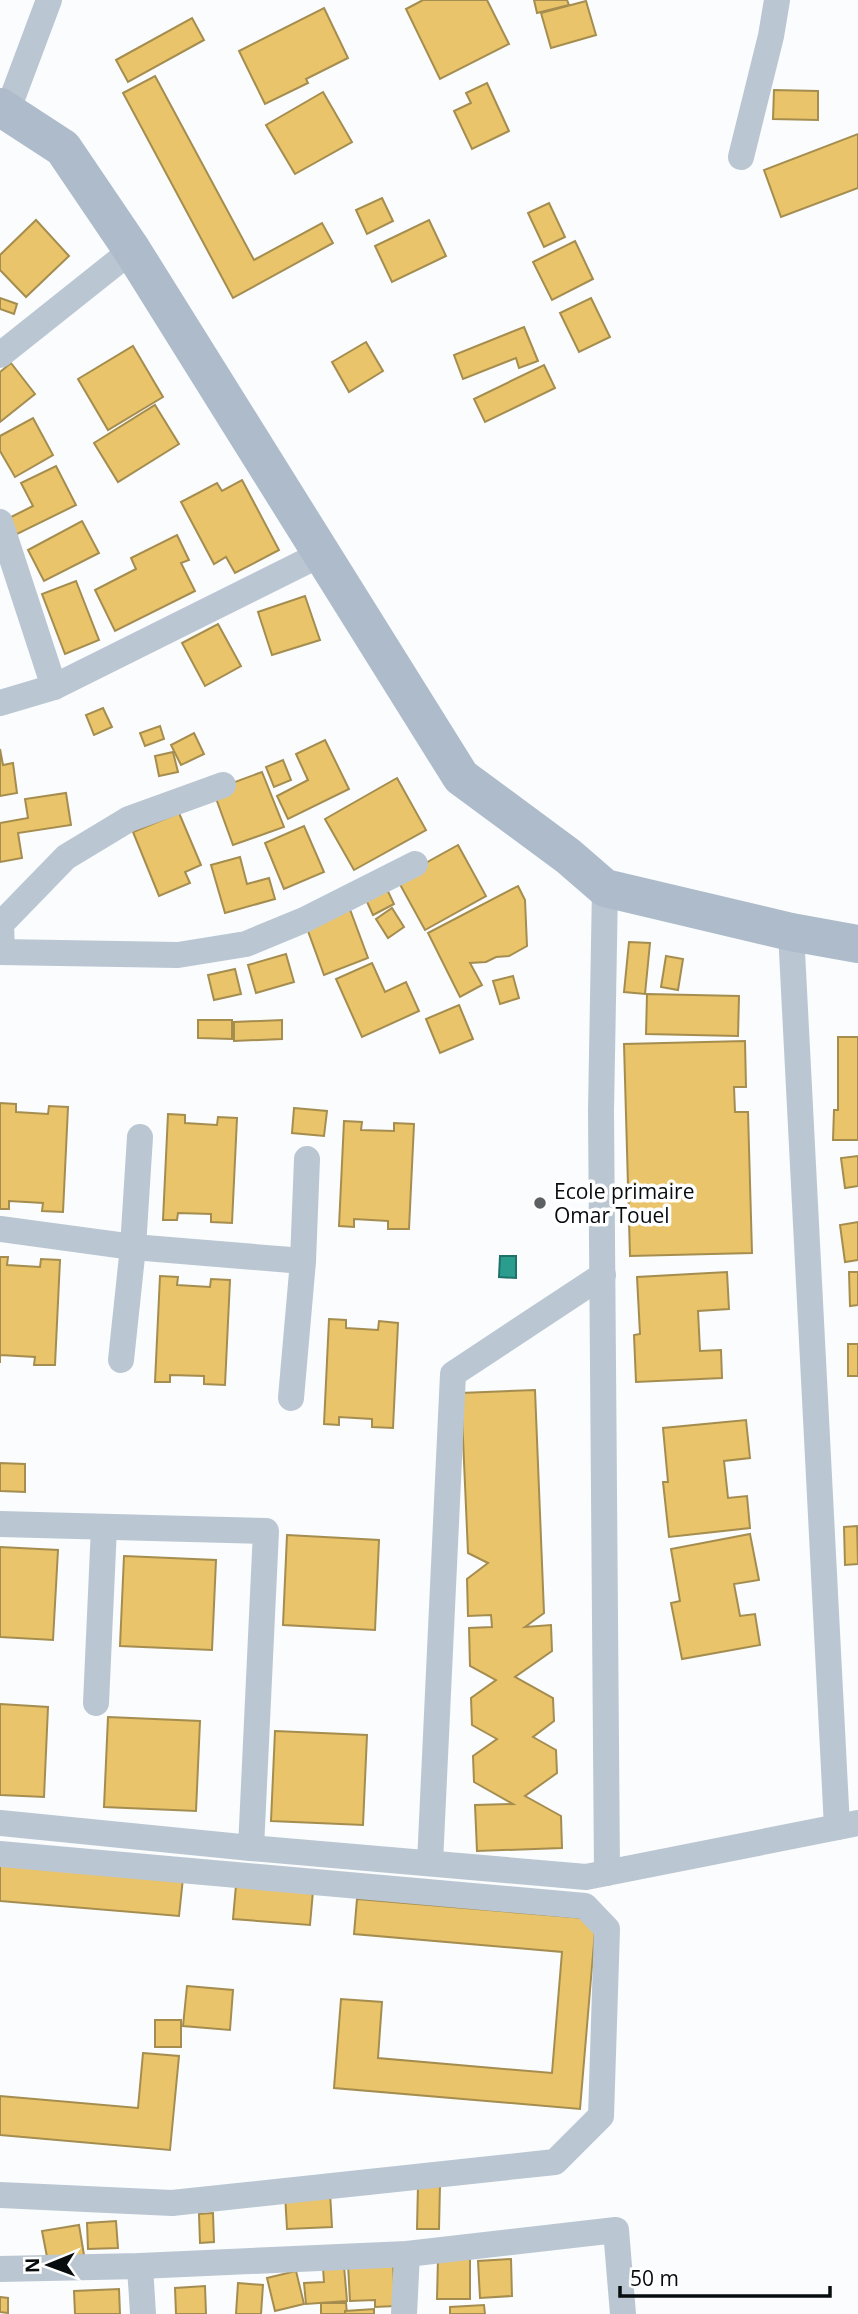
<svg xmlns="http://www.w3.org/2000/svg" width="858" height="2314" font-family="'Open Sans',sans-serif">
<style>
.homes{fill:#e9c46a;stroke:#a58d4f;stroke-width:2}
.schools{fill:#2a9d8f;stroke:#207269;stroke-width:2}
.lines{fill:none;stroke-linecap:round;stroke-linejoin:round}
.minor{stroke:#bac6d2;stroke-width:26}
.secondary{stroke:#adbbca;stroke-width:38}
.poi-dot{fill:#5c6062;stroke:#fff;stroke-width:2.5}
.labels{text-anchor:middle;dominant-baseline:central;stroke-width:7;stroke-linejoin:round;paint-order:stroke}
.poi-label{font-size:21px;fill:#070c0f;stroke:#fff;text-anchor:start}
</style>
<rect width="100%" height="100%" fill="#fafcfd"/>
<g class="homes">
<path d="M423,0H487L509,44L440,79L406,9Z"/>
<path d="M534,0H567L569,5L537,13Z"/>
<path d="M586,1L596,35L551,48L541,13Z"/>
<path d="M324,8L348,58L306,79L308,83L265,104L239,51Z"/>
<path d="M192,18L204,40L128,82L116,60Z"/>
<path d="M155,76L254,260L322,223L333,243L233,298L123,93Z"/>
<path d="M487,83L509,131L472,149L454,111L471,103L466,93Z"/>
<path d="M774,90L818,91V120L773,119Z"/>
<path d="M323,92L352,142L295,174L266,125Z"/>
<path d="M858,134V188L781,217L764,170Z"/>
<path d="M382,198L393,221L367,234L356,210Z"/>
<path d="M549,203L565,237L544,247L528,213Z"/>
<path d="M36,220L69,256L26,297L0,270V255Z"/>
<path d="M429,220L446,256L392,282L375,246Z"/>
<path d="M575,241L593,279L552,300L533,262Z"/>
<path d="M0,298L17,304L14,314L0,309Z"/>
<path d="M591,298L610,337L579,352L560,313Z"/>
<path d="M524,327L538,361L519,368L516,358L463,379L454,355Z"/>
<path d="M366,342L383,371L349,392L332,362Z"/>
<path d="M133,346L163,397L108,430L78,379Z"/>
<path d="M11,363L35,394L0,422V372Z"/>
<path d="M544,365L555,388L485,422L474,399Z"/>
<path d="M155,405L179,444L118,482L94,443Z"/>
<path d="M33,418L53,455L15,477L0,451V436Z"/>
<path d="M56,466L76,505L13,536L5,520L33,506L21,483Z"/>
<path d="M242,480L279,550L235,573L226,557L214,564L181,502L217,483L222,491Z"/>
<path d="M82,521L99,553L44,581L28,550Z"/>
<path d="M177,535L189,560L181,563L195,591L115,631L95,590L136,569L131,558Z"/>
<path d="M76,581L99,640L65,654L42,594Z"/>
<path d="M305,596L320,640L272,655L258,612Z"/>
<path d="M218,624L241,666L205,686L182,643Z"/>
<path d="M103,708L112,727L94,735L86,715Z"/>
<path d="M160,726L164,739L145,746L140,733Z"/>
<path d="M194,733L204,754L181,765L171,745Z"/>
<path d="M325,740L349,789L288,819L277,796L308,780L296,754Z"/>
<path d="M0,749L3,765L13,763L17,793L0,796Z"/>
<path d="M173,752L178,772L159,776L155,756Z"/>
<path d="M283,760L291,780L274,787L266,767Z"/>
<path d="M262,772L284,827L233,845L213,790Z"/>
<path d="M397,778L426,830L354,870L325,819Z"/>
<path d="M66,793L71,825L18,833L22,858L0,862V823L28,818L25,799Z"/>
<path d="M179,813L201,865L185,872L190,883L159,896L133,832Z"/>
<path d="M304,826L324,872L284,889L265,843Z"/>
<path d="M458,845L486,896L425,930L397,879Z"/>
<path d="M240,857L247,884L269,878L275,899L225,913L211,865Z"/>
<path d="M384,883L394,904L373,915L363,893Z"/>
<path d="M518,886L525,900L527,946L509,956L496,957L486,962L470,963L482,985L460,997L428,933Z"/>
<path d="M348,904L368,958L324,975L304,920Z"/>
<path d="M392,908L404,927L388,938L376,919Z"/>
<path d="M629,942L650,943L645,994L624,992Z"/>
<path d="M286,954L294,982L256,993L248,965Z"/>
<path d="M666,956L683,959L678,990L661,987Z"/>
<path d="M372,963L385,992L406,982L419,1011L362,1037L336,979Z"/>
<path d="M235,969L241,994L214,1000L208,975Z"/>
<path d="M513,976L519,998L500,1004L493,981Z"/>
<path d="M647,994L739,996L738,1036L646,1034Z"/>
<path d="M459,1005L473,1039L440,1053L426,1019Z"/>
<path d="M198,1020H232V1039L198,1038Z"/>
<path d="M282,1020V1039L234,1041V1022Z"/>
<path d="M838,1037H858V1140H833L834,1110H838Z"/>
<path d="M745,1041L746,1087H734L735,1112H748L752,1253L630,1256L624,1044Z"/>
<path d="M0,1103L16,1104V1112L48,1114L49,1106L68,1107L63,1212L42,1211L43,1203L9,1201V1209H0Z"/>
<path d="M294,1108L327,1111L324,1136L292,1133Z"/>
<path d="M168,1114L185,1115V1123L217,1125L218,1117L237,1118L232,1223L211,1222V1214L178,1213L177,1220H163Z"/>
<path d="M344,1121L362,1122L361,1130L394,1131V1123L414,1124L409,1229H388V1221L354,1219V1227L339,1226Z"/>
<path d="M858,1156V1186L845,1188L841,1158Z"/>
<path d="M858,1222V1260L845,1262L840,1225Z"/>
<path d="M0,1257H8L7,1265L40,1267L41,1259L60,1260L55,1365H34L35,1357L0,1355V1363Z"/>
<path d="M727,1272L729,1309L698,1311L700,1351L721,1350L722,1378L636,1382L634,1335L640,1334L637,1277Z"/>
<path d="M849,1272H858V1305L850,1306Z"/>
<path d="M160,1276L178,1277L177,1285L210,1287L211,1279L230,1280L225,1385L204,1384V1376L170,1375V1382H155Z"/>
<path d="M329,1319L346,1320V1328L378,1330L379,1321L398,1323L393,1428L372,1427V1419L339,1417V1425L324,1424Z"/>
<rect x="848" y="1344" width="10" height="32"/>
<path d="M535,1390L544,1613L525,1627L551,1625L552,1651L515,1677L553,1698L554,1721L533,1737L556,1750L557,1773L525,1796L561,1816L562,1848L477,1851L475,1805L513,1804L474,1782L473,1756L497,1739L472,1725L471,1698L496,1680L470,1666L469,1628L492,1627L491,1615L468,1616L467,1579L488,1563L468,1553L461,1393Z"/>
<path d="M746,1420L750,1458L724,1461L728,1498L747,1496L750,1528L669,1537L663,1482H668L663,1428Z"/>
<path d="M0,1463L25,1464V1492L0,1491Z"/>
<path d="M857,1526L858,1564L845,1565L844,1527Z"/>
<path d="M750,1534L759,1580L734,1584L740,1616L755,1614L760,1645L682,1659L671,1603L680,1601L671,1549Z"/>
<path d="M287,1535L379,1540L375,1630L283,1625Z"/>
<path d="M0,1547L58,1550L53,1640L0,1637Z"/>
<path d="M124,1556L216,1560L212,1650L120,1646Z"/>
<path d="M0,1704L48,1707L44,1797L0,1795Z"/>
<path d="M108,1717L200,1721L196,1811L104,1807Z"/>
<path d="M275,1731L367,1735L363,1825L271,1821Z"/>
<path d="M0,1862L183,1878L179,1916L0,1901Z"/>
<path d="M236,1885L313,1891L310,1925L233,1919Z"/>
<path d="M357,1899L596,1919L580,2109L334,2088L341,1999L382,2002L378,2058L552,2073L562,1952L354,1934Z"/>
<path d="M187,1986L233,1990L230,2030L183,2026Z"/>
<rect x="155" y="2020" width="26" height="27"/>
<path d="M143,2053L179,2056L170,2150L0,2135V2096L138,2108Z"/>
<path d="M418,2185H440L439,2229H417Z"/>
<path d="M330,2192L332,2227L287,2229L285,2194Z"/>
<path d="M213,2213L214,2242L200,2243L199,2214Z"/>
<path d="M116,2221L118,2248L88,2249L87,2223Z"/>
<path d="M79,2225L84,2255L48,2262L42,2231Z"/>
<path d="M438,2258H470V2299H437Z"/>
<path d="M511,2259L512,2296L480,2298L478,2261Z"/>
<path d="M393,2263L395,2306L375,2307V2300L350,2301L348,2265Z"/>
<path d="M344,2266L347,2301L306,2304L304,2283L324,2282L323,2268Z"/>
<path d="M296,2271L304,2304L275,2311L267,2278Z"/>
<path d="M238,2283L263,2285L261,2314H236Z"/>
<path d="M205,2286L206,2314H176L175,2288Z"/>
<path d="M119,2289L120,2314H75L74,2291Z"/>
<path d="M0,2297L8,2298V2313L0,2312Z"/>
<path d="M321,2303H346L347,2314H321Z"/>
<path d="M484,2305L485,2314H450V2307Z"/>
<path d="M374,2309V2314H345V2311Z"/>
</g>
<path class="schools" d="M500,1256H516V1278L499,1277Z"/>
<g class="lines">
<g class="minor">
<path d="M7,112L49,0"/>
<path d="M741,157L771,36L777,0"/>
<path d="M0,355L132,250"/>
<path d="M0,522L54,687"/>
<path d="M0,703L54,687L321,554"/>
<path d="M605,888L601,1111L607,1873"/>
<path d="M791,932L837,1827"/>
<path d="M0,952L178,955L246,944L304,920L415,864"/>
<path d="M2,952L1,924L66,857L129,819L223,785"/>
<path d="M0,1229L133,1247L303,1261"/>
<path d="M121,1360L133,1247L140,1137"/>
<path d="M291,1398L303,1261L307,1159"/>
<path d="M0,1524L266,1531L251,1848"/>
<path d="M96,1703L104,1527"/>
<path d="M0,1823L251,1848L586,1877L858,1823"/>
<path d="M0,1854L585,1906L607,1929L601,2116L555,2162L172,2203L0,2195"/>
<path d="M430,1863L453,1374L603,1275"/>
<path d="M140,2266L143,2314"/>
<path d="M0,2269L140,2266L407,2254L616,2230L623,2314"/>
<path d="M404,2314L407,2254"/>
</g>
<path class="secondary" d="M0,107L63,148L132,250L461,777L568,856L605,888L791,932L858,944"/>
</g>
<circle class="poi-dot" cx="540" cy="1203" r="7"/>
<g class="labels">
<g class="poi-label">
<text x="554" y="1191">Ecole primaire<tspan x="554" dy="24">Omar Touel</tspan></text>
</g>
</g>
<g transform="translate(49 2265) rotate(269)" stroke="#ffffff" stroke-width="5" paint-order="stroke">
<path d="M0-5L12 26L0 18L-12 26Z" fill="#070c0f"/>
<text y="-10" font-size="19" font-weight="bold" text-anchor="middle" fill="#070c0f">N</text>
</g>
<path d="M620 2286v10h210v-10" fill="none" stroke="#070c0f" stroke-width="3.5"/>
<text x="630" y="2286" font-size="21" fill="#070c0f" stroke="#ffffff" stroke-width="5" paint-order="stroke">50 m</text>
</svg>
